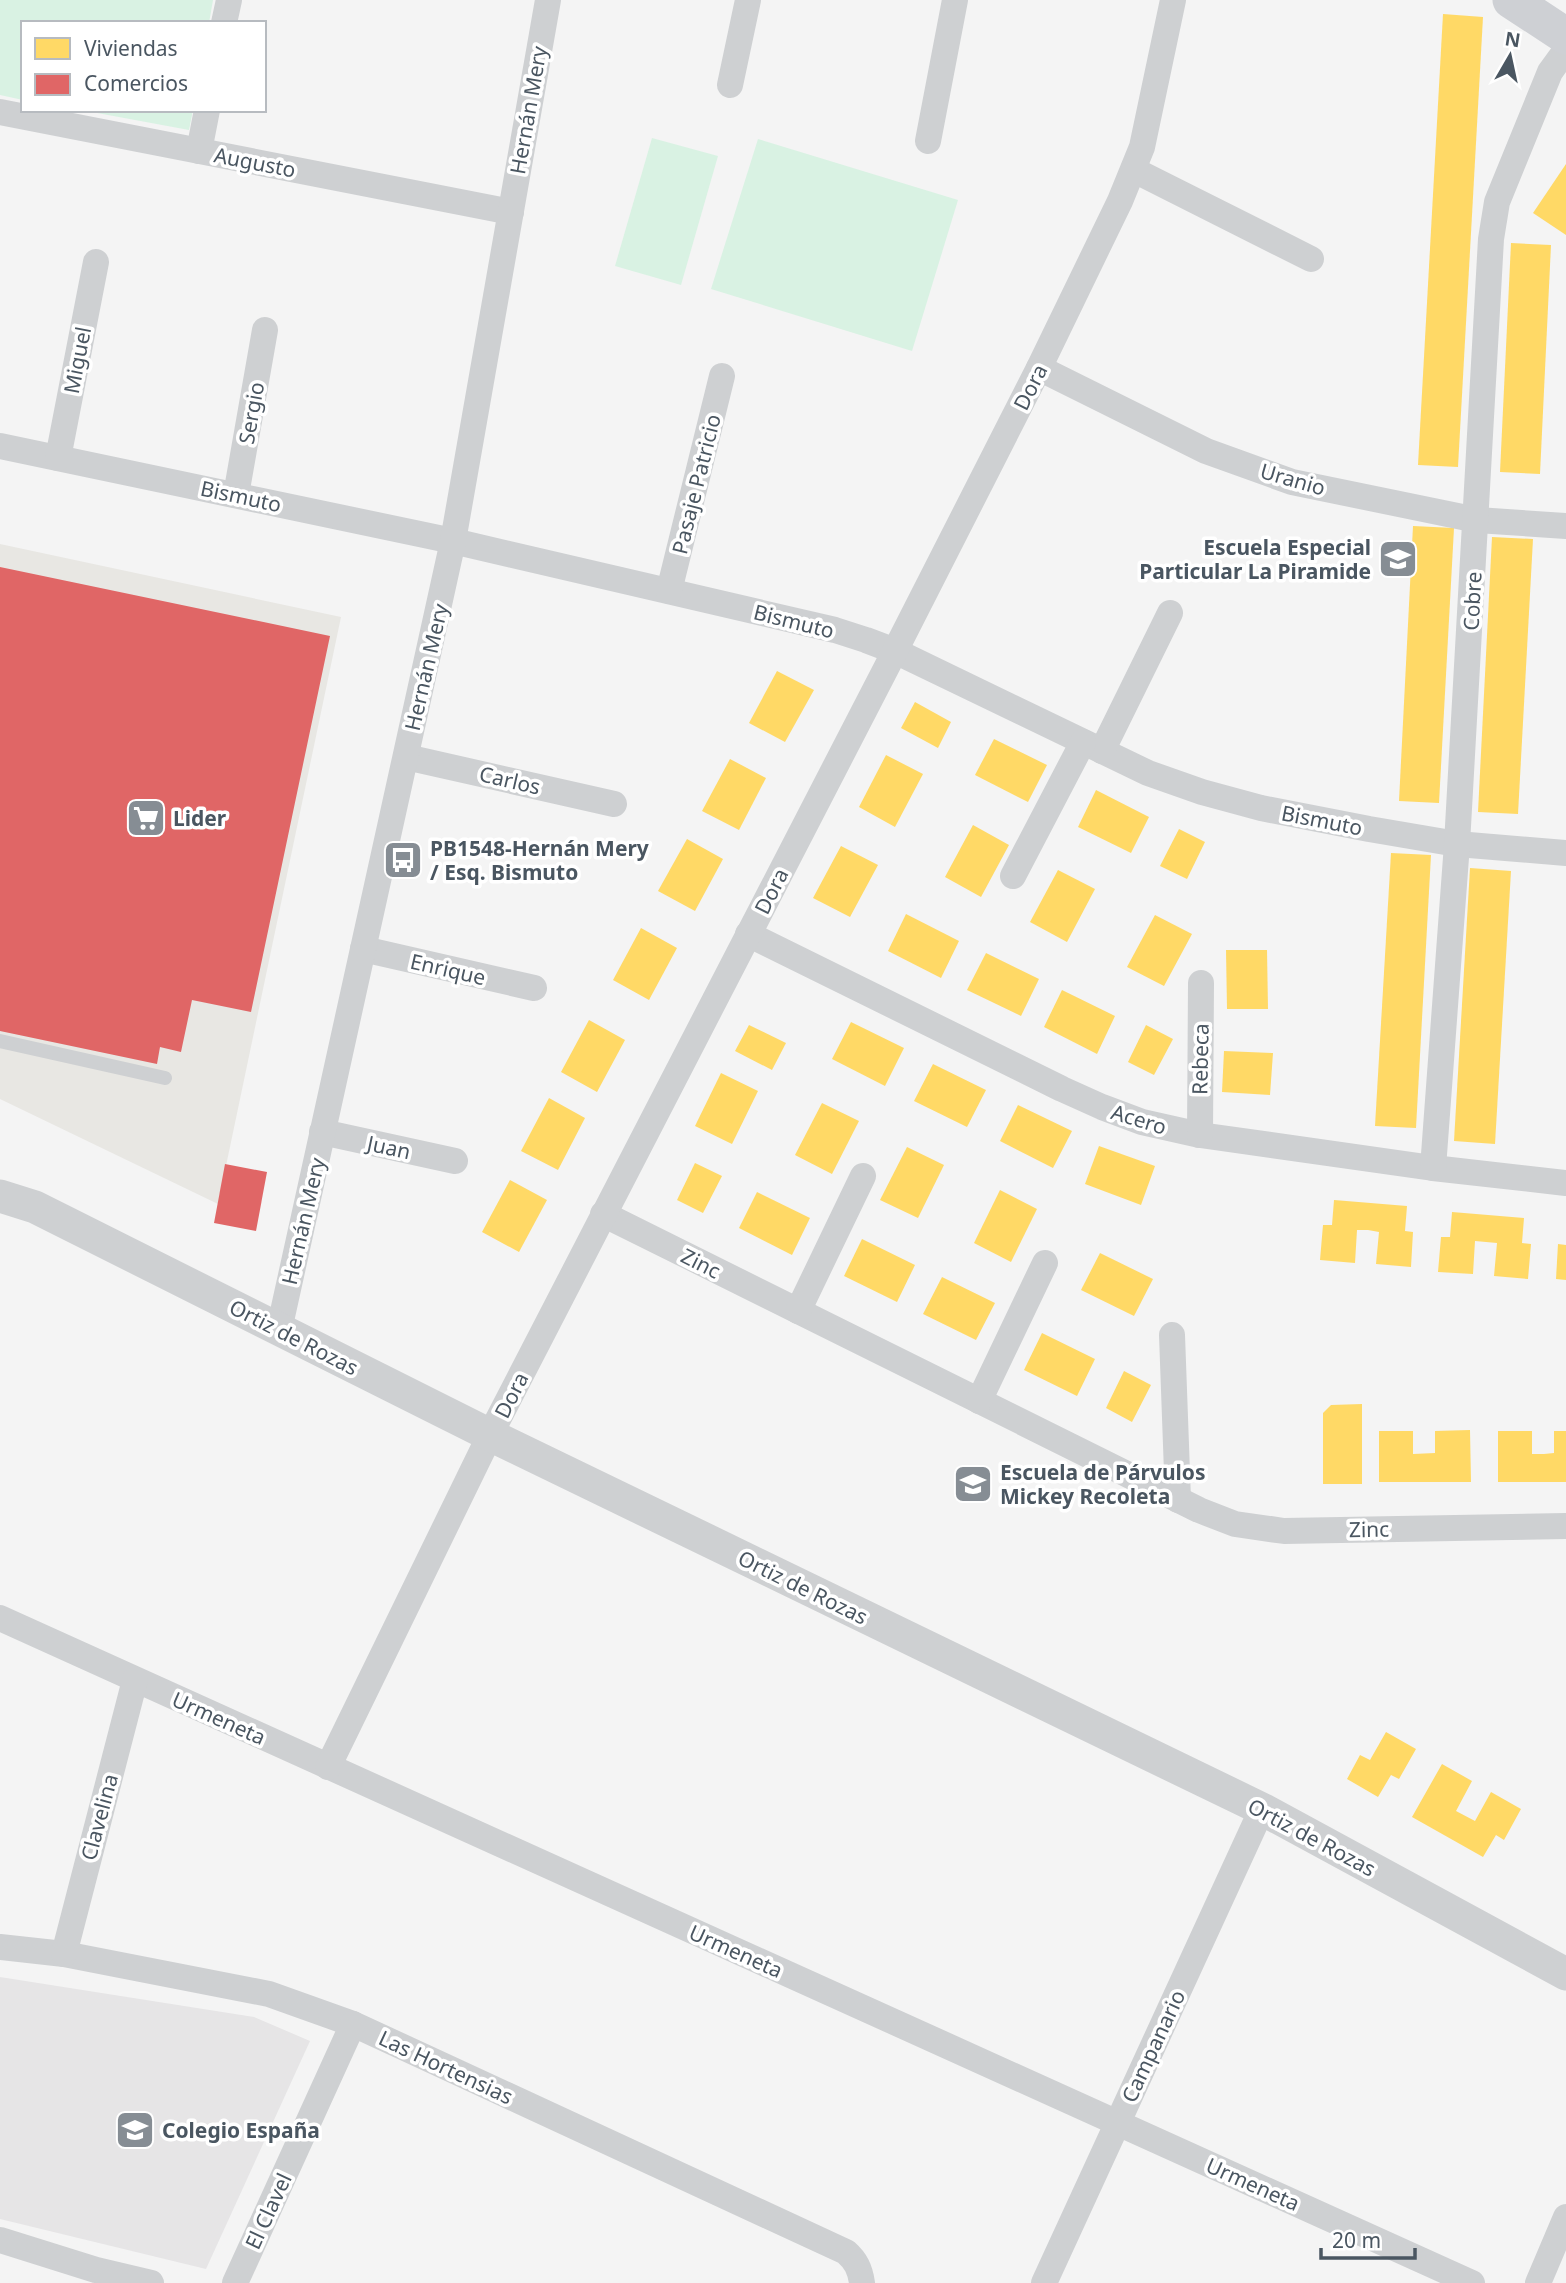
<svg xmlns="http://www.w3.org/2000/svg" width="1566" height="2283" font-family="'Noto Sans',sans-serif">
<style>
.commercial{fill:#e8e7e3}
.education{fill:#e6e5e6}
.green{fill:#d9f2e3}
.homes{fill:#ffd966}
.shops{fill:#e06666}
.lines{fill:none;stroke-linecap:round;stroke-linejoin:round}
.service{stroke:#ced0d2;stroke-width:14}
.minor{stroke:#ced0d2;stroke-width:26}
.tertiary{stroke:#ced0d2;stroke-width:33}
.secondary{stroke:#ced0d4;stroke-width:37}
.labels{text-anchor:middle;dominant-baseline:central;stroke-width:7;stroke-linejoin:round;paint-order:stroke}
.street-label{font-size:21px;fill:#4a5661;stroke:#fff}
.poi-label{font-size:21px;font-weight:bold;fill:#4a5661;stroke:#fff;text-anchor:start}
</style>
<rect width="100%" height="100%" fill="#f4f4f4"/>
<path class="commercial" d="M0,544L341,617L218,1204L0,1099Z"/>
<path class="education" d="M0,1977L254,2017L310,2041L206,2269L0,2219Z"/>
<g class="green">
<path d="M0,0H213L209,23H23V100L0,95Z"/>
<path d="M81,110H193L189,130Z"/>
<path d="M652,138L718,156L681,285L615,266Z"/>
<path d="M758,139L958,200L912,351L711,289Z"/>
</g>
<g class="homes">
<path d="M1443,14L1483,17L1458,467L1418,465Z"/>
<path d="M1566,164V235L1533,213Z"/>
<path d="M1511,243L1551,245L1540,474L1500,472Z"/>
<path d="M1413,526L1454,528L1439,803L1399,801Z"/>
<path d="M1492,537L1533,539L1518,814L1478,812Z"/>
<path d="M777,671L814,690L785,742L749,723Z"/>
<path d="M915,702L951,722L938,748L901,728Z"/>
<path d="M994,739L1047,765L1028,802L975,775Z"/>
<path d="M886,755L923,774L895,827L859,807Z"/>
<path d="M730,759L766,778L739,830L702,811Z"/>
<path d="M1096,790L1149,817L1131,853L1078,827Z"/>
<path d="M973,825L1009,845L981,897L945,877Z"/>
<path d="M1179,829L1205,842L1187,879L1160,866Z"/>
<path d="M687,839L723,859L695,911L658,891Z"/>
<path d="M841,846L878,865L850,917L813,898Z"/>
<path d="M1391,853L1431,855L1416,1128L1375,1126Z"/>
<path d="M1470,868L1511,871L1495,1144L1454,1141Z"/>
<path d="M1058,870L1095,889L1067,942L1030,922Z"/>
<path d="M906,914L959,941L941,978L888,951Z"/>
<path d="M1155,915L1192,934L1164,986L1127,967Z"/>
<path d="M641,928L677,948L649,1000L613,980Z"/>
<path d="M1226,950H1267L1268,1009H1227Z"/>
<path d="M986,953L1039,979L1021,1016L967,990Z"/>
<path d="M1062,990L1115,1016L1097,1054L1044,1027Z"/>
<path d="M589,1020L625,1040L597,1092L561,1072Z"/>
<path d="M851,1022L904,1048L885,1086L832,1059Z"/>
<path d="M749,1025L786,1043L772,1070L735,1051Z"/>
<path d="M1146,1025L1173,1039L1154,1075L1128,1062Z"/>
<path d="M1224,1051L1273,1053L1270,1095L1222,1092Z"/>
<path d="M933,1064L986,1090L967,1127L914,1101Z"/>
<path d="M721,1073L758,1091L732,1144L695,1126Z"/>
<path d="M549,1098L585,1118L558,1170L521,1151Z"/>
<path d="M822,1103L859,1121L832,1174L795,1155Z"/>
<path d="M1018,1105L1072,1131L1053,1168L1000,1141Z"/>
<path d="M1099,1146L1155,1166L1141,1205L1085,1184Z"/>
<path d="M907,1147L944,1165L918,1218L880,1200Z"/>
<path d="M695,1163L722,1176L703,1213L677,1200Z"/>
<path d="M510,1180L547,1200L519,1252L482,1232Z"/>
<path d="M1000,1190L1037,1209L1011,1262L974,1243Z"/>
<path d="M757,1192L810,1218L792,1255L739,1228Z"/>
<path d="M1334,1200L1407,1206L1405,1231L1413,1232L1411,1267L1376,1264L1379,1232L1368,1230H1357L1355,1263L1320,1260L1323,1225H1332Z"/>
<path d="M1452,1212L1524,1218L1522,1243L1531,1244L1528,1279L1494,1276L1497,1243L1475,1241L1473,1274L1438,1272L1441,1237H1450Z"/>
<path d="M862,1239L915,1265L897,1302L844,1276Z"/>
<path d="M1558,1244L1566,1245V1280L1556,1279Z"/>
<path d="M1100,1253L1153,1279L1134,1316L1081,1290Z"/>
<path d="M942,1277L995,1303L976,1340L923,1314Z"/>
<path d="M1042,1333L1095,1359L1077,1396L1024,1370Z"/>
<path d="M1124,1371L1151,1385L1132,1422L1106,1408Z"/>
<path d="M1362,1404V1484H1323V1413L1331,1405Z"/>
<path d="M1470,1430L1471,1482H1379V1431H1413V1454L1435,1453V1431Z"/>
<path d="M1498,1431H1532V1454H1544L1554,1453V1431H1566V1482H1498Z"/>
<path d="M1386,1732L1416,1749L1399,1779L1391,1775L1378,1797L1347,1779L1360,1755L1370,1760Z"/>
<path d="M1442,1764L1472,1781L1456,1811L1475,1821L1491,1792L1521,1809L1504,1840L1496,1835L1483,1857L1412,1817Z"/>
</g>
<g class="shops">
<path d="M0,567L330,636L251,1012L192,1000L181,1052L160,1047L157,1064L0,1031Z"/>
<path d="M225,1164L267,1172L256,1231L214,1223Z"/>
</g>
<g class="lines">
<path class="service" d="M0,1041L165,1078"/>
<g class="minor">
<path d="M224,23L229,0"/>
<path d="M730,85L748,0"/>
<path d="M0,112L511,212"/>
<path d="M928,141L955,0"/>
<path d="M199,151L207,110"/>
<path d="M1134,170L1311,259"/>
<path d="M1039,368L1206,451L1292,482L1477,520L1566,526"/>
<path d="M0,446L453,541L835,630L866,640L895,651L1148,773L1202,792L1261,808L1369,829L1457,844L1566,853"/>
<path d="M58,458L96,262"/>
<path d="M236,495L265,330"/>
<path d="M669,591L722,376"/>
<path d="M1102,751L1170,613"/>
<path d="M406,757L614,804"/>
<path d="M1013,876L1083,742"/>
<path d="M748,934L1062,1089L1102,1107L1142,1122L1200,1135L1433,1168L1566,1183"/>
<path d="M363,949L534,988"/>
<path d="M322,1132L455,1161"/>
<path d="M1200,1135L1201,983"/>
<path d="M1433,1168L1457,844L1491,239L1497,202L1550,72L1566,50"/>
<path d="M603,1214L1199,1510L1235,1524L1284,1531L1566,1526"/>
<path d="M798,1311L863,1176"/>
<path d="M279,1330L453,541L548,0"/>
<path d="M1172,1335L1178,1500"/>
<path d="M979,1401L1045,1263"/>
<path d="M0,1618L1472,2283"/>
<path d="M328,1767L490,1435L895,651L1039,368L1120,201L1142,147L1173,0"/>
<path d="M0,1947L64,1954L269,1994L353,2024L846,2252C856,2261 860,2269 862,2283"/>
<path d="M64,1954L135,1680"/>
<path d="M0,2240L96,2270L151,2283"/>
<path d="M235,2283L353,2024"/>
<path d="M1044,2283L1262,1809"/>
<path d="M1538,2283L1566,2217"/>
</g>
<path class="tertiary" d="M0,1196L35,1207L490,1435L1262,1809L1566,1974"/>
<path class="secondary" d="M1511,0L1566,36"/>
</g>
<defs>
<g id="school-square" transform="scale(2.0125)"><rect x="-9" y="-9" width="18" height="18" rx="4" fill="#868d94" stroke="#fff"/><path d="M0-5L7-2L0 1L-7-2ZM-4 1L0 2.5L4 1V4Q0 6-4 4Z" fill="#fff"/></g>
<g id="supermarket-square" transform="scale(2.0125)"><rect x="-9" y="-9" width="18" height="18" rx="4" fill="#868d94" stroke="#fff"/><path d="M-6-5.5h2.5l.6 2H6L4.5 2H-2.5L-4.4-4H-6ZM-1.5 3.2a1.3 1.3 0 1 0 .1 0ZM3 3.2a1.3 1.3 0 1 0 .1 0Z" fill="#fff"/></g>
<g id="bus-square" transform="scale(2.0125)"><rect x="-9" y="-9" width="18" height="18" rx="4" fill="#868d94" stroke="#fff"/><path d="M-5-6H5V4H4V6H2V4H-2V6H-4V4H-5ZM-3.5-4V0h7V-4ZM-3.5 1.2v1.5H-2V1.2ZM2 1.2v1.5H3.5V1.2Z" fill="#fff"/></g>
</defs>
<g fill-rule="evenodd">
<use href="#school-square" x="1398" y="559"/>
<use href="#supermarket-square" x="146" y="818"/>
<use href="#bus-square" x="403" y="860"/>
<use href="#school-square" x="973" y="1484"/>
<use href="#school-square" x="135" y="2130"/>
</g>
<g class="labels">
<g class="street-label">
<text transform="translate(528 110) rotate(-80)">Hernán Mery</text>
<text transform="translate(255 162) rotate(11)">Augusto</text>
<text transform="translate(77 360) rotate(-79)">Miguel</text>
<text transform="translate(1030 387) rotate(-63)">Dora</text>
<text transform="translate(251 413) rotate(-80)">Sergio</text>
<text transform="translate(1293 479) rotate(16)">Uranio</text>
<text transform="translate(696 484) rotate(-76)">Pasaje Patricio</text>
<text transform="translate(241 496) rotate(12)">Bismuto</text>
<text transform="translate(1472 601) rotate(-87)">Cobre</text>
<text transform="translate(794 621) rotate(14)">Bismuto</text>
<text transform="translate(426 667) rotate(-77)">Hernán Mery</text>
<text transform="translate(510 780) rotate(13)">Carlos</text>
<text transform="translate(1322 820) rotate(11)">Bismuto</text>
<text transform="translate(771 891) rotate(-63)">Dora</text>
<text transform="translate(448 969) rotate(13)">Enrique</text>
<text transform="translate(1200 1059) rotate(-89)">Rebeca</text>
<text transform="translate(1139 1119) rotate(17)">Acero</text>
<text transform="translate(389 1147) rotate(12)">Juan</text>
<text transform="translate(303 1221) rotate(-77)">Hernán Mery</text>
<text transform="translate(701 1263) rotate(27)">Zinc</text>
<text transform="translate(294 1337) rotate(27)">Ortiz de Rozas</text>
<text transform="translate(511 1395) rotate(-63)">Dora</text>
<text transform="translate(1369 1529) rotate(-1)">Zinc</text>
<text transform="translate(803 1587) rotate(26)">Ortiz de Rozas</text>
<text transform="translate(219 1718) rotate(24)">Urmeneta</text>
<text transform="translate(99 1817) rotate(-75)">Clavelina</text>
<text transform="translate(1312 1837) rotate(28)">Ortiz de Rozas</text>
<text transform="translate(736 1951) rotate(24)">Urmeneta</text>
<text transform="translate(1153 2046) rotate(-65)">Campanario</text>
<text transform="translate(446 2067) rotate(25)">Las Hortensias</text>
<text transform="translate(1253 2184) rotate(24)">Urmeneta</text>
<text transform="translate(268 2211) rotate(-65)">El Clavel</text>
</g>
<g class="poi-label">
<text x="1371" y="547" text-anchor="end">Escuela Especial<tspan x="1371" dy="24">Particular La Piramide</tspan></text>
<text x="173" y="818">Lider</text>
<text x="430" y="848">PB1548-Hernán Mery<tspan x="430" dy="24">/ Esq. Bismuto</tspan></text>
<text x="1000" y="1472">Escuela de Párvulos<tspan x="1000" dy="24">Mickey Recoleta</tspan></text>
<text x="162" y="2130">Colegio España</text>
</g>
</g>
<rect x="21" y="21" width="245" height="91" fill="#ffffff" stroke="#b7bbc0" stroke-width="2"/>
<rect x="35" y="38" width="35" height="21" fill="#ffd966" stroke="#b7bbc0" stroke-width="2"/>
<text x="84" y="56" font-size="21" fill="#4a5661">Viviendas</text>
<rect x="35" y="74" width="35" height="21" fill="#e06666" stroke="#b7bbc0" stroke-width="2"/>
<text x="84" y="91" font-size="21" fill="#4a5661">Comercios</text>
<g transform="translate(1510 56) rotate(9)" stroke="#ffffff" stroke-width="5" paint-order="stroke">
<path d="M0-5L12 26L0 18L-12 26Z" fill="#4a5661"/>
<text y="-10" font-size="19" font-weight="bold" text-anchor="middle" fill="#4a5661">N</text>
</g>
<path d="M1321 2248v10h94v-10" fill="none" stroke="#4a5661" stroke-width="3.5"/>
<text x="1332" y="2248" font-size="21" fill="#4a5661" stroke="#ffffff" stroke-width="5" paint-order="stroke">20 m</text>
</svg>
